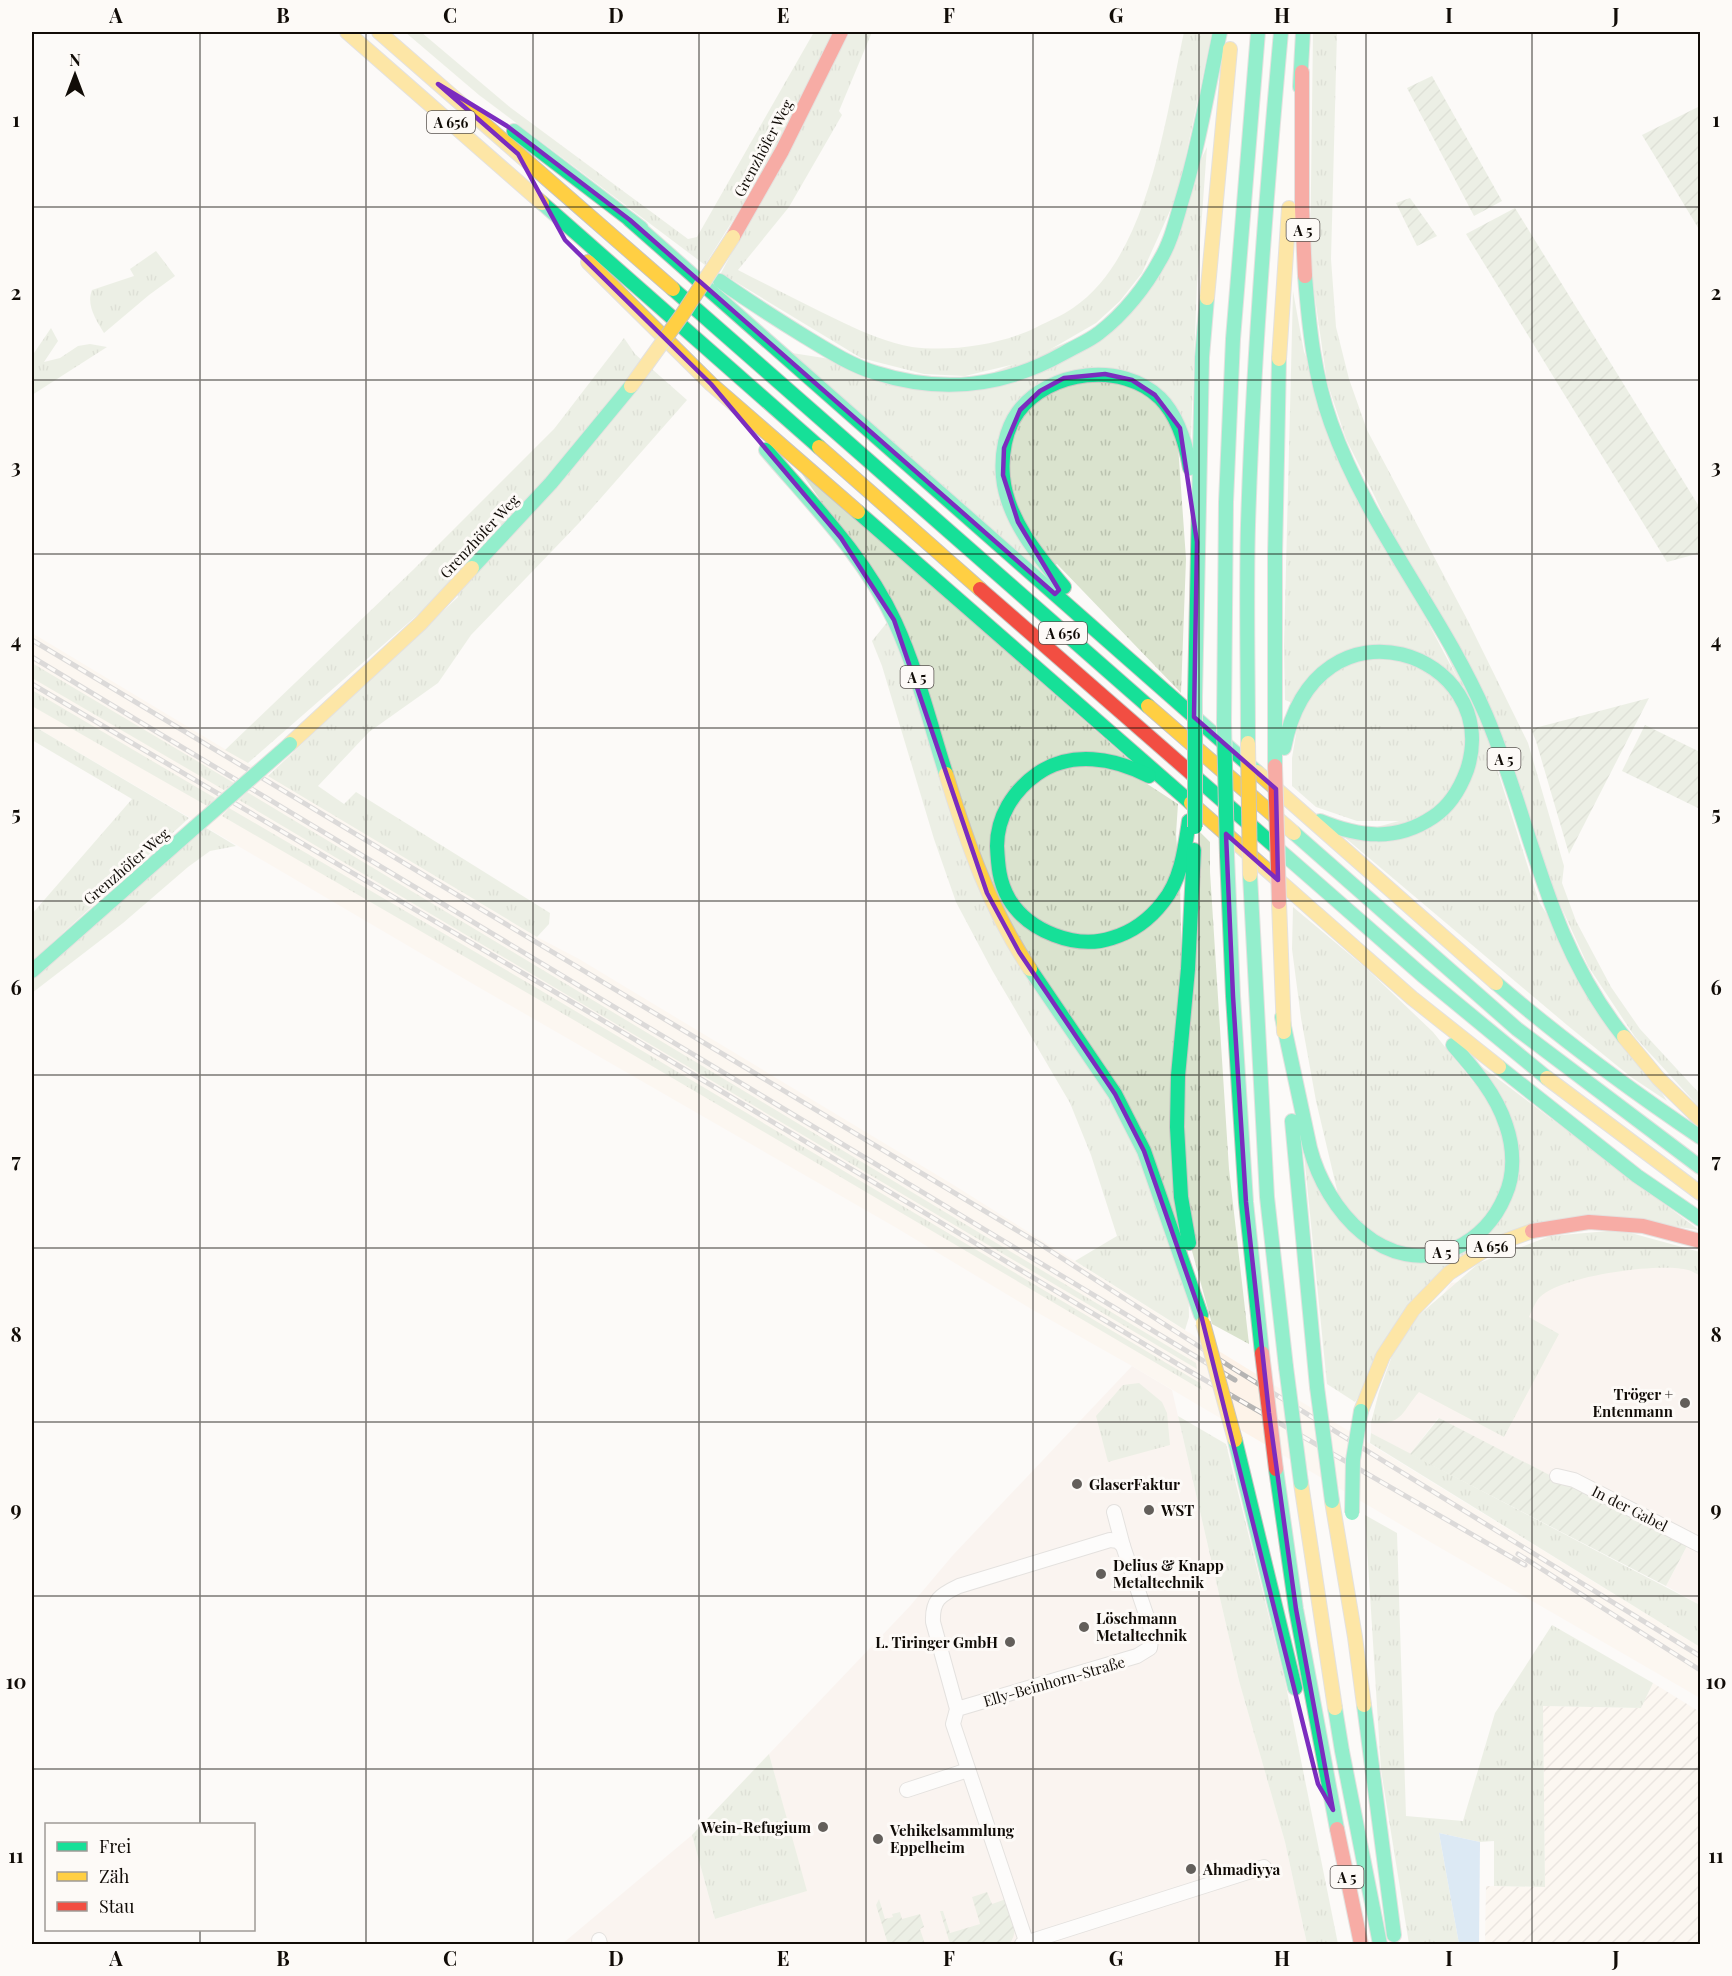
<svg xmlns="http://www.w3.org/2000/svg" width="1732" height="1976" font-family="'Playfair Display',serif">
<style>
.commercial{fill:#f9eee7}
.industrial{fill:url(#industrial-furrows)}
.built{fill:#fdf3e9}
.grass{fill:url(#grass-tufts)}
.garden{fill:url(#garden-furrows)}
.water{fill:#b7d4ef}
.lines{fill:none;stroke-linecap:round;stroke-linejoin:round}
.street-casing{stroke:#c7c4c0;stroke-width:16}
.fast-casing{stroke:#c7c4c0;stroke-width:16}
.slow-casing{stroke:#c7c4c0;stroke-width:16}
.jam-casing{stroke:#c7c4c0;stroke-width:16}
.street{stroke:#fffefe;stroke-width:14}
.fast{stroke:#16e098;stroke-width:14}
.slow{stroke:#ffcf43;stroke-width:14}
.jam{stroke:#f24e42;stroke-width:14}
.rail-casing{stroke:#b5b4b3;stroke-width:5}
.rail{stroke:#fdfaf7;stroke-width:3;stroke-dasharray:9;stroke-linecap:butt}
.fast-bridge-casing{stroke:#c7c4c0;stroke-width:16;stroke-linecap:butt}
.slow-bridge-casing{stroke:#c7c4c0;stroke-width:16;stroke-linecap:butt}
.jam-bridge-casing{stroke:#c7c4c0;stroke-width:16;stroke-linecap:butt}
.fast-bridge{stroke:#16e098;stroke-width:14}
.slow-bridge{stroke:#ffcf43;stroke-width:14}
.jam-bridge{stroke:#f24e42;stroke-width:14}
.marked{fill:none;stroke:#7b2cbf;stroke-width:4.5;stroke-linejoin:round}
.grid{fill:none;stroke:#110c07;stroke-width:1.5;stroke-opacity:0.55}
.poi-dot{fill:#635f5b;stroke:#fdfaf7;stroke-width:2}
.labels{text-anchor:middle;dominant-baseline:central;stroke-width:6;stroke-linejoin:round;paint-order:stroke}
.shield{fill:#fdfaf7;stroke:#58534f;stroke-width:1.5}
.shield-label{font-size:14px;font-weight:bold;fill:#110c07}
.street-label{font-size:15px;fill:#110c07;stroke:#fdfaf7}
.poi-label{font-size:15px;font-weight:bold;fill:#110c07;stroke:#fdfaf7;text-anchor:start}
.neatline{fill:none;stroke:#110c07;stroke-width:2}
.grid-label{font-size:20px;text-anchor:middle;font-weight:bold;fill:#110c07}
</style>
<defs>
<pattern id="industrial-furrows" width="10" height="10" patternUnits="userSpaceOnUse" patternTransform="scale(1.5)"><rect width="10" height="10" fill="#fdf3e9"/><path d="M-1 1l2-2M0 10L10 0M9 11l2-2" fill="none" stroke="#d8cfc6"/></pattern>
<pattern id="grass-tufts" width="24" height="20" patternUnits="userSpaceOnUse" patternTransform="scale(1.5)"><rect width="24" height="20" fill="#dae3ce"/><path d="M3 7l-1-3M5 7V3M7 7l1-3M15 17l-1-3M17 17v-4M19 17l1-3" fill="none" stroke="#bac2af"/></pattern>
<pattern id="garden-furrows" width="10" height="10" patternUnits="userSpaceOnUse" patternTransform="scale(1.5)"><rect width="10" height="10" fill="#dae3ce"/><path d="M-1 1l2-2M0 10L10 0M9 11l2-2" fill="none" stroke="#bac2af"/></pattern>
</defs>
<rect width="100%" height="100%" fill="#fcfaf8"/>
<g class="commercial">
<path d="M1700,1252V1605L1666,1586L1687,1546L1438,1418L1410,1454L1371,1433V1423L1379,1392L1451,1283Z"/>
<path d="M1132,1366L1172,1390L1239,1681L1285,1842L1307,1944H562L692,1835L715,1919L806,1891L769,1754L910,1606L953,1555Z"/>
</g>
<path class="industrial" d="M1653,1683L1700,1712V1944H1485L1486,1886L1545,1887L1543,1706L1641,1708Z"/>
<path class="built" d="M32,633L537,937L579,959L952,1184L1175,1324L1700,1647V1698L1432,1543L1132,1366L1033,1310L895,1227L468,981L32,725Z"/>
<g class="grass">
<path d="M405,32H421L511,108L688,239L697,237L814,32H834L778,148L705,265L479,95Z"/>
<path d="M850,32H872L839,111L842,115L789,207L738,270C773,288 808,306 844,323C865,333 889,343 912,347C952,352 1001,345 1037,327C1048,321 1062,316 1073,308C1149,257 1166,115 1184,32H1212L1178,193L1142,273L1120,301L1096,323L1032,360L965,376L924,374L861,358L721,273Z"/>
<path d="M1313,32H1337L1331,259L1336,327L1349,379L1367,430L1468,621L1528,743L1564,866L1562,883L1576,921L1611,987L1640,1029L1700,1094V1108L1635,1037L1588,966L1375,497L1346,439L1327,382L1310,263Z"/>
<path d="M1207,147L1197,284L1191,435L1178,445L1186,559L1181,693L1057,564L1042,573L792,353L824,358L945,392L1124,319Z"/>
<path d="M156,251L175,276L149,295L104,333C96,320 86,305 92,290L134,276L130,269Z"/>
<path d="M1293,291L1304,352L1409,586L1485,731L1539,902L1667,1101L1631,1077L1567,1025L1343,836L1399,821H1357L1316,807L1292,786V758L1298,722L1290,702L1285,700L1284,647Z"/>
<path d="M51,328L58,341L44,362L60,358L78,346L90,344L107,347L32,395V356Z"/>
<path d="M624,338L635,354L687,400L579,523L471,635L438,683L369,732L318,786L344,804L356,792L550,913L549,924L537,937L268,776L458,597L454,583L248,763L225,750L414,569L554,429Z"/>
<path d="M800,471L1127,758L1096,766L1135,776L1178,804L1176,834L1180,885L1189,1317L1185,1330L1075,1261L1117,1236L1091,1155L1070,1103L992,970L956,902L934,839L882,666L872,641L897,610Z"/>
<path d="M32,663L234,783L224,790L32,678Z"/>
<path d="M32,690L215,798L209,807L32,706Z"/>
<path d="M32,725L189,818L32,961V914L132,799L32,740Z"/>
<path d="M247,792L1196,1363L1197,1369L239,800Z"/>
<path d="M229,808L530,984L1200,1383L1202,1390L579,1023L222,816Z"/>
<path d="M203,826L236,846L210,851L188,867L123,923L32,993V976Z"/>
<path d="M1200,832L1210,842V872L1229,1169L1249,1344L1212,1324L1192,1251L1181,1101Z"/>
<path d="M1293,907L1367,969L1433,1032L1474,1083L1481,1066L1699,1230L1588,1214L1445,1268L1355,1402L1327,1384L1304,1154L1346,1228L1316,1101L1301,1018L1292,949Z"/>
<path d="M1620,1230L1700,1252V1276C1697,1274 1692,1271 1688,1270C1659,1262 1561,1276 1540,1297C1535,1302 1532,1311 1529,1317L1559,1334L1504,1437L1419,1392C1401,1413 1403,1425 1371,1423L1379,1392L1393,1353L1418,1316L1479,1263L1550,1236Z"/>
<path d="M1139,1383L1162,1402L1167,1413L1170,1445L1108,1462L1096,1416L1123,1385Z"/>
<path d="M1178,1416L1226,1444L1285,1681L1338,1944H1307L1285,1842L1239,1681Z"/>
<path d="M1371,1433L1700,1605V1647L1370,1443Z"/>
<path d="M1365,1515L1397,1533L1406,1816L1463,1821L1495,1713L1552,1625L1653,1683L1641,1708L1543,1706L1545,1887L1494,1886V1841L1480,1842L1439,1833L1459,1944H1409L1381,1770Z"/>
<path d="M769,1754L807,1891L715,1919L692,1835Z"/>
</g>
<g class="garden">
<path d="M1432,76L1502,201L1474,216L1407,88Z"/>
<path d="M1700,106V231L1642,135Z"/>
<path d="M1410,198L1437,236L1417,246L1396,203Z"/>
<path d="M1515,208L1700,508V553L1667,562L1466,234Z"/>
<path d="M1649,698L1569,854L1536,741L1531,729Z"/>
<path d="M1645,725L1700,752V809L1622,771Z"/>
<path d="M1439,1418L1687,1546L1666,1586L1410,1454Z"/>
<path d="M987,1892L992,1904L1006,1899C1011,1914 1021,1931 1009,1944H950L940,1911H943L950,1933L980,1924L972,1897Z"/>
<path d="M879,1899L885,1919L893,1917L892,1914L900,1912L902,1919L920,1914L924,1927L920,1929L925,1944H888L876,1905Z"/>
</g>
<path class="water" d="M1439,1833L1480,1842L1479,1944H1459Z"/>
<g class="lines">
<g class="street-casing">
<g id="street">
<path d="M1557,1476L1574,1480L1700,1545"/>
<path d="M1114,1512L1123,1546"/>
<path d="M957,1709L1137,1656L1150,1648L1152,1632L1123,1546L1118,1541L1110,1540L959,1586C940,1595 932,1600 933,1622L957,1709L953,1724L1027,1944"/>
<path d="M907,1790L968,1770"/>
<path d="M599,1940L600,1944"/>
<path d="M1022,1944L1264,1867"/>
</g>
</g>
<g class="fast-casing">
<g id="fast">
<path d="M1300,87L1303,32"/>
<path d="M514,131L641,228"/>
<path d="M542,203L819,447"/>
<path d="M630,220L1257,772"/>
<path d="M1305,276C1309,326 1314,376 1331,423C1368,528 1442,613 1486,715C1533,826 1545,939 1624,1037"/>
<path d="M720,281C747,300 775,318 804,336C827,350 850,365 876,373C943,394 1004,387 1064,353C1076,346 1089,341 1099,333C1124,314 1146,286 1160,260C1171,242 1176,220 1182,200C1199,145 1208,88 1220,32"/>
<path d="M673,289L1148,706"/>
<path d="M766,450C812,504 865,557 895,622C917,670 930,723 946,774"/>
<path d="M858,512L1191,803"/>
<path d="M472,568L551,483L631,386"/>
<path d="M1064,587C1038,556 1007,519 1003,477C1001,455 1005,430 1018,412C1049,370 1122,361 1160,398C1178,416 1186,444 1190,468"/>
<path d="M1195,697L1202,357L1207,298"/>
<path d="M1224,722L1226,502L1233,339L1258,32"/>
<path d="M1248,743C1248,670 1246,598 1248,525C1253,360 1266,196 1281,32"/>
<path d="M1284,748C1316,585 1505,654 1467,770C1460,789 1450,806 1433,817C1396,842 1359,837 1320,821"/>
<path d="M1275,766V557L1279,359"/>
<path d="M1192,774L1422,975L1547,1078"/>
<path d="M1149,776C1114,758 1071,750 1037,774C1013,791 997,817 997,846C998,865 999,882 1009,899C1028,931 1076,950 1112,938C1132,932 1150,919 1163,902C1181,880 1185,848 1189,821"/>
<path d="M1294,833L1517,1029L1700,1167"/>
<path d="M1227,855L1233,996L1246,1202L1262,1353"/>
<path d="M1250,875L1267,1197L1286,1367"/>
<path d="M1030,969L1115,1094L1144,1151L1201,1315"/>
<path d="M32,971L194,828"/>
<path d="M1496,983C1561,1039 1629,1089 1700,1137"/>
<path d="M1282,1017L1310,1148C1326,1210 1385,1279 1456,1248C1479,1237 1495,1220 1505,1196C1515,1174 1514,1148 1506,1125C1496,1094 1474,1069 1453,1045"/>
<path d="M1499,1067L1637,1176L1700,1219"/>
<path d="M1292,1121L1317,1387"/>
<path d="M1189,1243L1181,1197L1177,1127L1178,1076L1188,969L1194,850"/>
<path d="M1235,1440L1295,1688"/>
<path d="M1276,1469L1296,1609L1337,1829"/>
<path d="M1364,1705L1394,1935"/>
<path d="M1335,1708L1342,1751L1380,1944"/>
</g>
</g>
<g class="slow-casing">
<g id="slow">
<path d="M347,32L542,203"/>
<path d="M379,32L673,289"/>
<path d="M588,262L711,384L858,512"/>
<path d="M1207,298L1230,49"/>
<path d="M1279,359L1289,208"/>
<path d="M819,447L980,589"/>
<path d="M1148,706L1294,833"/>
<path d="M290,744L421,623L472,568"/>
<path d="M1257,772L1496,983"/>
<path d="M946,774C967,843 990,909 1030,969"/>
<path d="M1191,803L1412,998L1499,1067"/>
<path d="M1279,902L1284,1032"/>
<path d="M1624,1037L1658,1078L1700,1119"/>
<path d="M1547,1078L1700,1193"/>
<path d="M1361,1411L1383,1356L1413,1310L1449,1273L1491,1246L1532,1231"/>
<path d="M1301,1483L1335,1708"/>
<path d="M1332,1501L1355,1637L1364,1705"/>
</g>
</g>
<g class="jam-casing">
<g id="jam">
<path d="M1302,72V208L1305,276"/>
<path d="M733,237L782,151L841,32"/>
<path d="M980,589L1192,774"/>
<path d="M1532,1231L1589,1222L1643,1226L1700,1241"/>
<path d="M1337,1829L1361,1944"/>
</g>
</g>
<use href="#street" class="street"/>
<use href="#fast" class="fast"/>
<use href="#slow" class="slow"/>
<use href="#jam" class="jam"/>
<g class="rail-casing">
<g id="rail">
<path d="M32,640L1043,1246L1234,1369L1700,1656"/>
<path d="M32,657L1235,1380"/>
<path d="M32,684L582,1008L1191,1372L1525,1565"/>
<path d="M1518,1554L1700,1670"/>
</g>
</g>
<use href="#rail" class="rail"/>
<g class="fast-bridge-casing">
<g id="fast-bridge">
<path d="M1195,697V827"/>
<path d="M1224,722L1227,855"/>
<path d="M194,828L290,744"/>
<path d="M1286,1367L1301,1483"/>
<path d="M1317,1387L1332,1501"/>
<path d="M1352,1513L1353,1460L1361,1411"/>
</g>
</g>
<g class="slow-bridge-casing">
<g id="slow-bridge">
<path d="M631,386L682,315L733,237"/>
<path d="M1248,743L1250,875"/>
<path d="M1203,1323L1235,1440"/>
</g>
</g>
<g class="jam-bridge-casing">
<g id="jam-bridge">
<path d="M1275,766L1279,902"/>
<path d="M1262,1353L1276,1469"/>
</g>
</g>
<use href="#fast-bridge" class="fast-bridge"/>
<use href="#slow-bridge" class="slow-bridge"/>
<use href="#jam-bridge" class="jam-bridge"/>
</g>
<path d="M0 0H1732V1976H0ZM438,84L507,126L630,220L1055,594L1059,590L1018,522L1003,475L1004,448L1020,410L1040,391L1064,378L1105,374L1132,380L1155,395L1180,428L1197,542L1194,717L1276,789L1278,880L1226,834L1233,996L1246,1202L1269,1413L1296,1609L1333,1810L1318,1784L1201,1315L1144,1151L1115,1094L1019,952L987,893L894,620L841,538L711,384L565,240L518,154Z" fill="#fcfaf8" fill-opacity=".55" fill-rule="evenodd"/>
<path class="marked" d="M438,84L507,126L630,220L1055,594L1059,590L1018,522L1003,475L1004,448L1020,410L1040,391L1064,378L1105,374L1132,380L1155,395L1180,428L1197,542L1194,717L1276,789L1278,880L1226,834L1233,996L1246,1202L1269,1413L1296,1609L1333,1810L1318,1784L1201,1315L1144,1151L1115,1094L1019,952L987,893L894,620L841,538L711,384L565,240L518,154Z"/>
<path class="grid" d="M200,32V1824M366,32V1944M533,32V1944M699,32V1944M866,32V1944M1033,32V1944M1199,32V1944M1366,32V1944M1532,32V1944M32,207H1700M32,380H1700M32,554H1700M32,728H1700M32,901H1700M32,1075H1700M32,1248H1700M32,1422H1700M32,1596H1700M32,1769H1700M200,1930V1944"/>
<g class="poi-dot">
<circle cx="1685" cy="1403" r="6"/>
<circle cx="1077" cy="1484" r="6"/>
<circle cx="1149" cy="1510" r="6"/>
<circle cx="1101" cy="1574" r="6"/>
<circle cx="1084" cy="1627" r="6"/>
<circle cx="1010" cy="1642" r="6"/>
<circle cx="823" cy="1827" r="6"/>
<circle cx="878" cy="1839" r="6"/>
<circle cx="1191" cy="1869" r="6"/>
</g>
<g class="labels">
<g class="shield">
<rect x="427" y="111" width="48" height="22" rx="4.5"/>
<rect x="1286.5" y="219" width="33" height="22" rx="4.5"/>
<rect x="1039" y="622" width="48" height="22" rx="4.5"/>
<rect x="900.5" y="666" width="33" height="22" rx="4.5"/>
<rect x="1487.5" y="748" width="33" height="22" rx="4.5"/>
<rect x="1467" y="1235" width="48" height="22" rx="4.5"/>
<rect x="1425.5" y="1241" width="33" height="22" rx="4.5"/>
<rect x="1330.5" y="1866" width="33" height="22" rx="4.5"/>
</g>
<g class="shield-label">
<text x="451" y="122">A 656</text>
<text x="1303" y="230">A 5</text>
<text x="1063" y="633">A 656</text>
<text x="917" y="677">A 5</text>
<text x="1504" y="759">A 5</text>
<text x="1491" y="1246">A 656</text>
<text x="1442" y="1252">A 5</text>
<text x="1347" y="1877">A 5</text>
</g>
<g class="street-label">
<text transform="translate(763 148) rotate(-62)">Grenzhöfer Weg</text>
<text transform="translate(479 536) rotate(-47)">Grenzhöfer Weg</text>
<text transform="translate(126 866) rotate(-41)">Grenzhöfer Weg</text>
<text transform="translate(1630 1508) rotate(27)">In der Gabel</text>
<text transform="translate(1054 1681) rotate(-16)">Elly-Beinhorn-Straße</text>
</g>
<g class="poi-label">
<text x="1673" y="1394" text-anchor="end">Tröger +<tspan x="1673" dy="17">Entenmann</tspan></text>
<text x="1089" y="1484">GlaserFaktur</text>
<text x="1161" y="1510">WST</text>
<text x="1113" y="1565">Delius &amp; Knapp<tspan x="1113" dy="17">Metaltechnik</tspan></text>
<text x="1096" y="1618">Löschmann<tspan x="1096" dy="17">Metaltechnik</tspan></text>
<text x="998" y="1642" text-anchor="end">L. Tiringer GmbH</text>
<text x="811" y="1827" text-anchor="end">Wein-Refugium</text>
<text x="890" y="1830">Vehikelsammlung<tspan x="890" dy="17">Eppelheim</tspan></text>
<text x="1203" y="1869">Ahmadiyya</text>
</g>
</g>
<rect width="1732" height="1976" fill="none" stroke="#fdfaf7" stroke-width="66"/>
<rect x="45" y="1823" width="210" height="108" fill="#fdfaf7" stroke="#9f9b97" stroke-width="1.5"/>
<rect x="57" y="1842" width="30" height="9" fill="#16e098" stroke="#9f9b97" stroke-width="1.5"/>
<text x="99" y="1853" font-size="18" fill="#110c07">Frei</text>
<rect x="57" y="1872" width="30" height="9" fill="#ffcf43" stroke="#9f9b97" stroke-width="1.5"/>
<text x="99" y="1883" font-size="18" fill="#110c07">Zäh</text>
<rect x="57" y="1902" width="30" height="9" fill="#f24e42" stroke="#9f9b97" stroke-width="1.5"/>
<text x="99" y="1913" font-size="18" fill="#110c07">Stau</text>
<g transform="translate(75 75)" stroke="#fdfaf7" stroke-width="4.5" paint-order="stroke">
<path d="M0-4.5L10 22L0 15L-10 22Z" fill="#110c07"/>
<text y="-9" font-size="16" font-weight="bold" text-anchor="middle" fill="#110c07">N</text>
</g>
<rect x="33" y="33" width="1666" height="1910" class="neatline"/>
<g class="grid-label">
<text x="116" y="23">A</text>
<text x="283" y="23">B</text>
<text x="450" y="23">C</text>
<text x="616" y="23">D</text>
<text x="783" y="23">E</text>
<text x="949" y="23">F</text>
<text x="1116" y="23">G</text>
<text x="1282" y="23">H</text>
<text x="1449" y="23">I</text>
<text x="1616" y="23">J</text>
<text x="16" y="127">1</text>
<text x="1716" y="127">1</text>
<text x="16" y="300">2</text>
<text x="1716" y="300">2</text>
<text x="16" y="474">3</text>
<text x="1716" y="474">3</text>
<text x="16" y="648">4</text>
<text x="1716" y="648">4</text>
<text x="16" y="821">5</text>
<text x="1716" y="821">5</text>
<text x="16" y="995">6</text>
<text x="1716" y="995">6</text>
<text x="16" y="1168">7</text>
<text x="1716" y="1168">7</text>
<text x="16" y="1342">8</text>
<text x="1716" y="1342">8</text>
<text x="16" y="1516">9</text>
<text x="1716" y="1516">9</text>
<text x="16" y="1689">10</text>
<text x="1716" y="1689">10</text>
<text x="16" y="1863">11</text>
<text x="1716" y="1863">11</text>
<text x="116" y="1966">A</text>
<text x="283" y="1966">B</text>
<text x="450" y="1966">C</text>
<text x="616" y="1966">D</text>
<text x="783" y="1966">E</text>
<text x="949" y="1966">F</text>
<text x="1116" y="1966">G</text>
<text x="1282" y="1966">H</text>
<text x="1449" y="1966">I</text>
<text x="1616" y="1966">J</text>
</g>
</svg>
